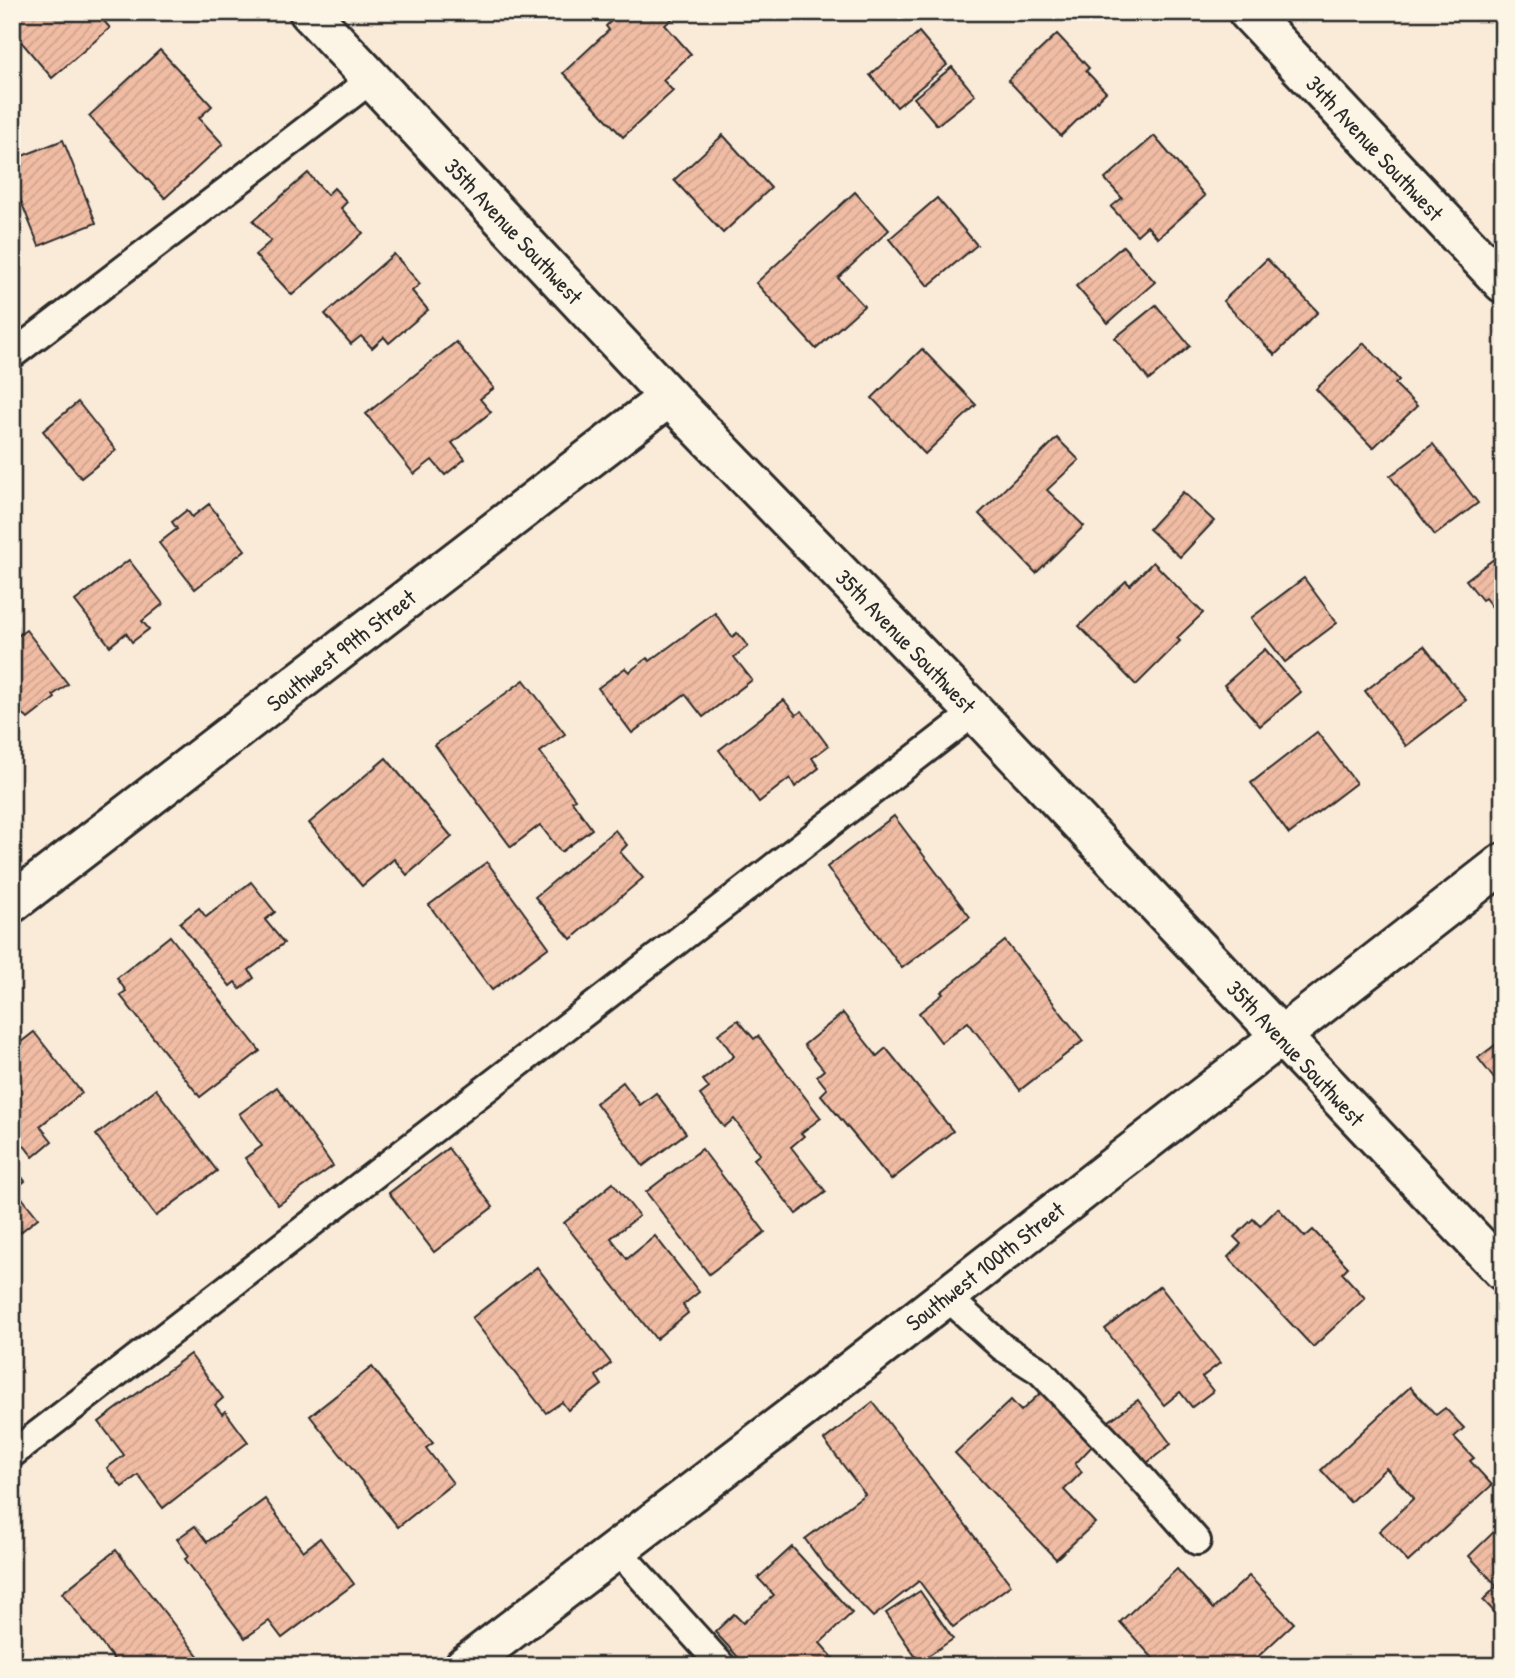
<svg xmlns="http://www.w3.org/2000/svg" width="1515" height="1678" font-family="'Patrick Hand',sans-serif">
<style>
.building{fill:url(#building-hatch);stroke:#2b2b2b;stroke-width:2}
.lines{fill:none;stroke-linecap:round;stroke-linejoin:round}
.service-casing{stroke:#2b2b2b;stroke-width:32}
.minor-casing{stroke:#2b2b2b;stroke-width:44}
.tertiary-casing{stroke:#2b2b2b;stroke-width:44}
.service{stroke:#fcf5e5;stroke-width:26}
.minor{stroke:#fcf5e5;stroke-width:38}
.tertiary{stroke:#fcf5e5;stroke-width:38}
.labels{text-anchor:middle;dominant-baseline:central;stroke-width:5;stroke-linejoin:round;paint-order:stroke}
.street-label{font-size:23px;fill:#2b2b2b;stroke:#fcf5e5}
</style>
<defs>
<pattern id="building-hatch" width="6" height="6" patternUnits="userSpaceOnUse" patternTransform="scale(1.75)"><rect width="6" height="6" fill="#f1bca4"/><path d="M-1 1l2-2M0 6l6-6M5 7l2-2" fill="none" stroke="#cfa28d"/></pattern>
</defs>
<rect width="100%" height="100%" fill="#faead8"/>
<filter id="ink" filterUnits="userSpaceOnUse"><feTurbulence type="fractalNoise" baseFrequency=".0143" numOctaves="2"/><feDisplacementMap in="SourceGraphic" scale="14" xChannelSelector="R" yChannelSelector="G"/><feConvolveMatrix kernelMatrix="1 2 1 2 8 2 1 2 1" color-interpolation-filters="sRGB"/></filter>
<g filter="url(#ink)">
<g class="building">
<path d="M12,12H96L110,28L52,78L12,31Z"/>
<path d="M620,12H676L678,14L665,25L691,54L663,80L673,91L623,137L563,73L609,30L606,26Z"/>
<path d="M919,32L947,65L897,107L870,75Z"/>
<path d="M1057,34L1089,68L1086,71L1106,92L1061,136L1008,80Z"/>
<path d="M160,50L212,106L199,118L223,144L165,198L89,116Z"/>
<path d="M952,67L975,95L937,125L914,98Z"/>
<path d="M723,135L771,188L723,233L674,180Z"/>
<path d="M1154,136L1205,196L1158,238L1147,226L1137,235L1111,207L1122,198L1105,179Z"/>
<path d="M63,140L96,223L39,246L12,179V160Z"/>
<path d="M308,173L327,195L334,188L347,202L341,208L363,233L292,295L255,255L271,241L253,221Z"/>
<path d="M855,192L889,230L838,278L864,306L816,349L756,283Z"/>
<path d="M937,198L977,245L928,286L889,239Z"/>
<path d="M1123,246L1155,282L1108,323L1076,286Z"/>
<path d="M394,254L420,284L412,291L428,310L389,343L384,337L372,348L361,336L351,344L325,314Z"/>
<path d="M1267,259L1318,312L1275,355L1223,301Z"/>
<path d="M1156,305L1190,346L1149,380L1115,338Z"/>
<path d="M456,342L494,388L480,399L491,412L452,443L465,459L445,475L432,460L414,474L366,414Z"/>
<path d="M1364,343L1399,380L1395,384L1417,406L1373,448L1316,389Z"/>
<path d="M922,349L976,405L925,454L872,398Z"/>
<path d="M78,402L116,450L81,478L43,431Z"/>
<path d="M1057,438L1079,460L1047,490L1084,526L1036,573L979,514Z"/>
<path d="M1433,444L1478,503L1435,535L1390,476Z"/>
<path d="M1183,492L1214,521L1180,557L1149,529Z"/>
<path d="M209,504L245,550L195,589L159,543L177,529L172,522L187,510L192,517Z"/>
<path d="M1503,552V621L1485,598L1482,600L1466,580Z"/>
<path d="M129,560L163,604L142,621L149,629L132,642L126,633L110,646L75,601Z"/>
<path d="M1153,562L1203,613L1177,638L1180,641L1136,685L1079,626L1126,581L1130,585Z"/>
<path d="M1304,578L1337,623L1285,662L1251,618Z"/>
<path d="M715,613L732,637L737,633L748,646L734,657L752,680L703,717L685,694L632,733L598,688L625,668L629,672L647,658L650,661Z"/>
<path d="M26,630L68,684L53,695L55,698L28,719L23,714L12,722V640Z"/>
<path d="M1424,646L1466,700L1406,746L1365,691Z"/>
<path d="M1265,649L1301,692L1260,726L1224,685Z"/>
<path d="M524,680L565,734L540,752L575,799L572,801L592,829L561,852L540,825L511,847L435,745Z"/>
<path d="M784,700L796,715L802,711L828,746L812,758L819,768L795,787L790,778L759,802L719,750Z"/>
<path d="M1317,732L1356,783L1289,834L1251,783Z"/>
<path d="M386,758L452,837L407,875L394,859L362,886L309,823Z"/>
<path d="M894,816L970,917L902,968L827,867Z"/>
<path d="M615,830L627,845L620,852L643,878L571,939L535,897Z"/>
<path d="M487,862L549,947L492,990L429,905Z"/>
<path d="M251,882L275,912L265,920L284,943L249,970L254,978L240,989L235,982L230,986L180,923L199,908L206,917Z"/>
<path d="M170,936L260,1051L200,1097L120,995L126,991L117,978Z"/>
<path d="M1005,941L1083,1041L1020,1090L968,1022L941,1042L919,1013L943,994L941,992Z"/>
<path d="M843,1013L877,1056L886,1048L953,1131L891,1180L821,1095L827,1089L817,1076L824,1070L804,1045Z"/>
<path d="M738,1020L754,1039L758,1036L821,1118L801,1133L804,1136L791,1147L826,1192L796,1214L754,1159L760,1154L734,1119L724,1127L700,1095L709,1088L703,1080L734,1056L718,1034Z"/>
<path d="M34,1032L82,1093L40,1126L52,1141L33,1157L12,1130V1049Z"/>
<path d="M1503,1039V1090L1478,1058Z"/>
<path d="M623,1082L640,1105L656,1093L686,1133L643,1166L596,1103Z"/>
<path d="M277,1087L333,1166L278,1205L245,1158L262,1146L239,1114Z"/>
<path d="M156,1089L217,1171L156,1216L96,1135Z"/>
<path d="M448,1148L493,1207L434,1252L389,1193Z"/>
<path d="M702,1149L765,1232L709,1274L646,1192Z"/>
<path d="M12,1165L25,1181L15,1189L38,1218L12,1239Z"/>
<path d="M613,1183L639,1216L611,1238L627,1259L655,1236L699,1292L683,1305L688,1313L656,1339L564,1223Z"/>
<path d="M1278,1208L1305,1237L1313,1230L1348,1267L1342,1273L1365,1298L1313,1347L1228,1257L1241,1244L1234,1237L1253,1219L1260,1226Z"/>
<path d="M537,1267L611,1363L596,1376L602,1385L568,1410L562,1402L546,1413L472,1318Z"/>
<path d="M1160,1286L1220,1363L1202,1377L1213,1391L1192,1407L1180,1392L1164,1405L1105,1329Z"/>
<path d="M190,1354L223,1398L215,1405L222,1414L225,1411L248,1442L163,1508L138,1475L122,1487L107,1468L124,1455L99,1422Z"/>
<path d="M372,1367L433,1443L426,1448L453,1483L398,1527L310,1416Z"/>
<path d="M1410,1387L1436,1415L1445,1408L1464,1428L1454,1437L1474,1458L1470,1461L1492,1485L1408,1562L1379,1531L1414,1498L1386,1468L1350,1502L1321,1470Z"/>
<path d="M1046,1388L1097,1441L1075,1464L1082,1472L1064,1490L1095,1523L1056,1559L955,1453L1011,1400L1021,1411Z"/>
<path d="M1138,1400L1171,1444L1143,1466L1109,1421Z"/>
<path d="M873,1402L1011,1585L953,1627L919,1581L873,1617L826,1568L805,1539L865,1494L824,1440Z"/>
<path d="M265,1499L303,1551L320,1538L354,1584L282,1638L269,1621L245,1638L185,1559L189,1556L177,1539L195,1526L207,1542Z"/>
<path d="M1503,1523V1621L1483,1600L1497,1586L1469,1556Z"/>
<path d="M792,1547L852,1613L820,1643L835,1660L829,1666H746L715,1632L734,1614L743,1623L774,1595L758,1578Z"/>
<path d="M116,1550L206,1666H119L62,1593Z"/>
<path d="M1177,1569L1213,1609L1249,1576L1294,1623L1248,1666H1160L1120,1622Z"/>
<path d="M920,1591L953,1639L919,1662L886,1613Z"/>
</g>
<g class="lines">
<g class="service-casing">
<g id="service">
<path d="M12,355L372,79"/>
<path d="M946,1296L1002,1347L1040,1371L1130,1465L1197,1541"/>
<path d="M12,1454L975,712"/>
<path d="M617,1550L722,1666"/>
</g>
</g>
<g class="minor-casing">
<g id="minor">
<path d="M1248,12L1503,283"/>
<path d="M12,903L669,397"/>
<path d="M1280,1037L1503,863"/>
</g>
</g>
<g class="tertiary-casing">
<g id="tertiary">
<path d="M309,12L669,397L975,712L1503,1271"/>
<path d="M464,1666L803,1408L1280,1037"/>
</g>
</g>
<use href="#service" class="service"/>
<use href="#minor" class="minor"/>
<use href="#tertiary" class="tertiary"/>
</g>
</g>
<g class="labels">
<g class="street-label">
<text transform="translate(1375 148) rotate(47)">34th Avenue Southwest</text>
<text transform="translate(514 231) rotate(47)">35th Avenue Southwest</text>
<text transform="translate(906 641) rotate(46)">35th Avenue Southwest</text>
<text transform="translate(341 650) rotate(-38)">Southwest 99th Street</text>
<text transform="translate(1296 1053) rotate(47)">35th Avenue Southwest</text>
<text transform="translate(985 1266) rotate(-38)">Southwest 100th Street</text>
</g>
</g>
<rect width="1515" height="1678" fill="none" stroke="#fcf5e5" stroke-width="42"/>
<rect x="21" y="21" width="1473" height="1636" fill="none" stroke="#2b2b2b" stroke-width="2.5" filter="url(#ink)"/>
</svg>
